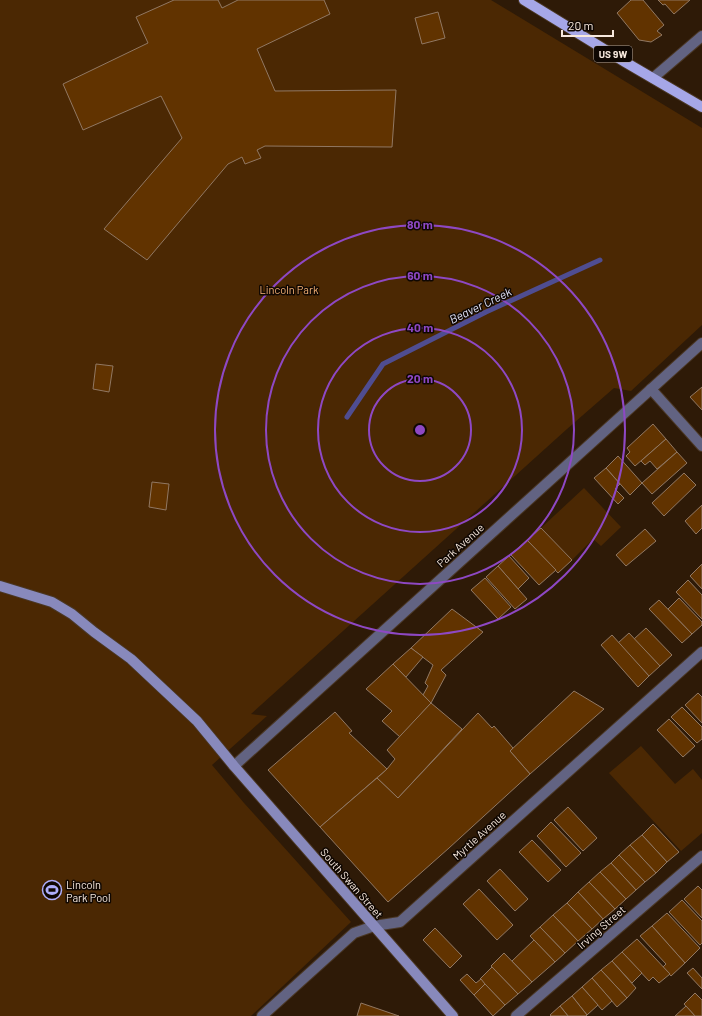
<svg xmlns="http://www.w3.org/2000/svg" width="702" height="1016" font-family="Barlow,sans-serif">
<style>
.green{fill:#4b2803}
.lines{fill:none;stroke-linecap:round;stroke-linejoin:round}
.stream{stroke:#4f4d91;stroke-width:5}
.building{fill:#613300;stroke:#917863}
.street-casing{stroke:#4a3725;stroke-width:12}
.secondary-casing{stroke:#4a3725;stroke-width:12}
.primary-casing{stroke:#4a3725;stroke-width:12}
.street{stroke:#626382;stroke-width:10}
.secondary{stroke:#8889bc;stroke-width:10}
.primary{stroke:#a6a7e8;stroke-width:10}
.ring{fill:none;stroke:#8e48c4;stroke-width:2}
.labels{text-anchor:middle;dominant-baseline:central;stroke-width:3;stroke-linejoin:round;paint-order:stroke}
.shield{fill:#0f0702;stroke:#b1a49b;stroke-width:1}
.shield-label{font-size:10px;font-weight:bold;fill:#f7e8dd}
.park-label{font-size:11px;fill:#f8b376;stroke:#0f0702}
.street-label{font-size:11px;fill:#f7e8dd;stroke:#0f0702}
.poi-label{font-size:11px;fill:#f7e8dd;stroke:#0f0702;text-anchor:start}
.water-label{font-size:12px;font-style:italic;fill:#e1e2f7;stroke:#0f0702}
.centre{fill:#8e48c4;stroke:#0f0702;stroke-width:2}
.ring-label{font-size:12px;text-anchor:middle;font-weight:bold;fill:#8e48c4;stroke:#0f0702;stroke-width:3;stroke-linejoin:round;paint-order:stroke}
</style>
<rect width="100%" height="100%" fill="#2e1a07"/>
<g class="green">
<path d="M0,0H491L702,128V325L631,391L614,388L567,429L251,714L267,716L212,765L244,803L351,922L251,1016H0Z"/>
<path d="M584,488L621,527L601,546L593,539L572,560L541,528Z"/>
<path d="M641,746L675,784L693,769L702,780V833L681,851L609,773Z"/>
</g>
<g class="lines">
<path class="stream" d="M347,417L383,364L486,312L600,260"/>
</g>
<g class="building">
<path d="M174,0H218L222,8L238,0H324L330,14L257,49L275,91L396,90L392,147L265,146L257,150L261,158L245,164L242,157L228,164L147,260L104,229L182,138L161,96L83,130L63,84L148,43L136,17Z"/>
<path d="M631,0H643L664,25L657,31L662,35L651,42L639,40L617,13Z"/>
<path d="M658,0H690L674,14L665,4L663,5Z"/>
<path d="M438,12L445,38L422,44L415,18Z"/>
<path d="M96,364L113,366L109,392L93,389Z"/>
<path d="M702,387V410L690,397Z"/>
<path d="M653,424L666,439L635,466L626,456L630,452L627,448Z"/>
<path d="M666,439L677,452L657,469L650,461L645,465L641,461Z"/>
<path d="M677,452L687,463L652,494L642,483Z"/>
<path d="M618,456L642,483L630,495L606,468Z"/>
<path d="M606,468L620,484L615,489L624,498L618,504L594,478Z"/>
<path d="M684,473L696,485L664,516L652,503Z"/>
<path d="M152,482L169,484L166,510L149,507Z"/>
<path d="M702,505V528L696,534L685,521Z"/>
<path d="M541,528L572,560L558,573L527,540Z"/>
<path d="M645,529L656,541L626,566L616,555Z"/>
<path d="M527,540L556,570L539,585L511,555Z"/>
<path d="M509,556L529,578L518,589L498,566Z"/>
<path d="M702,564V589L690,576Z"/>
<path d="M498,566L527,599L515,609L486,577Z"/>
<path d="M485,578L511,607L498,619L471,590Z"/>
<path d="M688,580L702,595V619L676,592Z"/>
<path d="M679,598L702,622V625L692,634L668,609Z"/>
<path d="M659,600L692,634L682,643L649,609Z"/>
<path d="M452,609L483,632L441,670L446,675L431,703L423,695L428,686L425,683L433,665L411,648Z"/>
<path d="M646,628L672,655L660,666L634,639Z"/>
<path d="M629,633L660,666L649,676L618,643Z"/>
<path d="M612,635L649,676L638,687L601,645Z"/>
<path d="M411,648L423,657L406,677L393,664Z"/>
<path d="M393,664L431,703L400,737L382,721L392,711L366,689Z"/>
<path d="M574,691L604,709L530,774L510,751Z"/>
<path d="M698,693L702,697V723L685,705Z"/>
<path d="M431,703L462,729L398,798L377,778L387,769L395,759L387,750Z"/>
<path d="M682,707L702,727V739L697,743L671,717Z"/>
<path d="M335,712L352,731L349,733L387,769L320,827L268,770Z"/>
<path d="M478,713L492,728L494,726L513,748L510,751L530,774L449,848L388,902L320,827L377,778L398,798Z"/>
<path d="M669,719L695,746L683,757L657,730Z"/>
<path d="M568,807L597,838L583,851L554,820Z"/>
<path d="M551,822L581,853L566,867L537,836Z"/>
<path d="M653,824L679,852L667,862L642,835Z"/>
<path d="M642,835L667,862L656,873L630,845Z"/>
<path d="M532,840L561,870L548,882L519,852Z"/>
<path d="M630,845L656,873L645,882L619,855Z"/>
<path d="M619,855L645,882L636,890L611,863Z"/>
<path d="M611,863L636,890L626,899L600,872Z"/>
<path d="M500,869L528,899L515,911L487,881Z"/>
<path d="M600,872L626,899L615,909L589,882Z"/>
<path d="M589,882L615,909L603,919L578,892Z"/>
<path d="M698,886L702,890V918L684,899Z"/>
<path d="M479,889L513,925L497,940L463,904Z"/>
<path d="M578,892L603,919L592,929L567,903Z"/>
<path d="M682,900L702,921V943L700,945L669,912Z"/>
<path d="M567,903L592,929L578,941L553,915Z"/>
<path d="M667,913L700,948L685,963L652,926Z"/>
<path d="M553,915L578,941L565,953L540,927Z"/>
<path d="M652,926L685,963L671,976L663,967L666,964L640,936Z"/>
<path d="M540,927L565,953L555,962L530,936Z"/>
<path d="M435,928L462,956L450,968L423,940Z"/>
<path d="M637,939L670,974L659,983L653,977L649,981L622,952Z"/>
<path d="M534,940L555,962L532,982L512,961Z"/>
<path d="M622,952L642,973L632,983L612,961Z"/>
<path d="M504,953L532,982L518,994L491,966Z"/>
<path d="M612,961L636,988L627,998L601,970Z"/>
<path d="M492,967L518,994L505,1005L480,979Z"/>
<path d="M693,968L702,978V989L687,973Z"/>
<path d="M601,970L627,998L617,1007L592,978Z"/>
<path d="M467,974L476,983L481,979L485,984L474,995L460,980Z"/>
<path d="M592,978L612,1001L602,1010L582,987Z"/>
<path d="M485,984L505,1005L493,1016L474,995Z"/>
<path d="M582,987L598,1005L587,1015L572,996Z"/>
<path d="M695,993L702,1000V1016H695L684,1004Z"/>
<path d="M572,996L587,1015L586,1016H568L560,1006Z"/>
<path d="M361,1003L399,1016H357Z"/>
<path d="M560,1006L568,1016H551L550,1015Z"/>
<path d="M686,1006L695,1016H675Z"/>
</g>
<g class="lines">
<g class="street-casing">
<g id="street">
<path d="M653,78L702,36"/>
<path d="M651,389L702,446"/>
<path d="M234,766L702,343"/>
<path d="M262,1016L354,933L374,926L400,922L702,652"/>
<path d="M516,1016L702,856"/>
</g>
</g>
<g class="secondary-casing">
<path id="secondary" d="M0,586L52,602L72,614L94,632L131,659L197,721L234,766L453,1016"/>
</g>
<g class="primary-casing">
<path id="primary" d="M524,0L625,62L702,107"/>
</g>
<use href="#street" class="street"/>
<use href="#secondary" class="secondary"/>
<use href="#primary" class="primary"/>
</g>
<g class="ring">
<circle cx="420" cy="430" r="51"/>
<circle cx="420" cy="430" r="102"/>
<circle cx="420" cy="430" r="154"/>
<circle cx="420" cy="430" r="205"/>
</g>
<defs>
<g id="stadium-ring" transform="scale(1)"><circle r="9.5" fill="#0f0702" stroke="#aeaefb" stroke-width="1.5"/><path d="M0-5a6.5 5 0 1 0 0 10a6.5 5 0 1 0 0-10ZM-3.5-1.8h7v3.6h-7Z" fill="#aeaefb"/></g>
</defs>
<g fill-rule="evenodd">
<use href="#stadium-ring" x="52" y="890"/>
</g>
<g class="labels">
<rect class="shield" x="594" y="46" width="38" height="16" rx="3"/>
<g class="shield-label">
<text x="613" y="54">US 9W</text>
</g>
<g class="park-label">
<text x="289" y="289">Lincoln Park</text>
</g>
<g class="street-label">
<text transform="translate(460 545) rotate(-42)">Park Avenue</text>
<text transform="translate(479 835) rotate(-42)">Myrtle Avenue</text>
<text transform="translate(352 883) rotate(49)">South Swan Street</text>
<text transform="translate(601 927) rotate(-41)">Irving Street</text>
</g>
<g class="poi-label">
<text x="66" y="884">Lincoln<tspan x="66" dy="13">Park Pool</tspan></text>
</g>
<g class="water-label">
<text transform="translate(480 305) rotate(-26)">Beaver Creek</text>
</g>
</g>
<circle cx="420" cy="430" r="6" class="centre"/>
<g class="ring-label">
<text x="420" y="229">80 m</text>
<text x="420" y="280">60 m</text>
<text x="420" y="332">40 m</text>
<text x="420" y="383">20 m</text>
</g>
<path d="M562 30v6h51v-6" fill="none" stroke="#f7e8dd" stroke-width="2"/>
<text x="568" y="30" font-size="12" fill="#f7e8dd" stroke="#0f0702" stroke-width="3" paint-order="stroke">20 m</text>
</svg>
